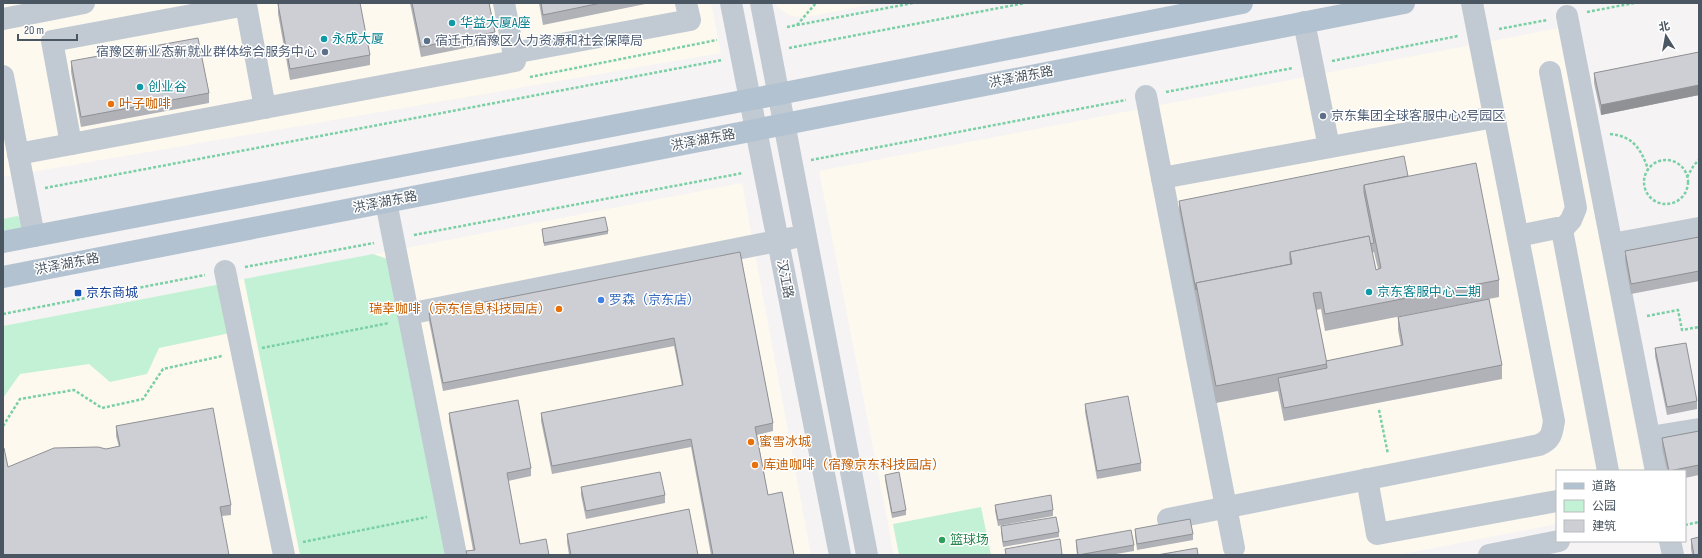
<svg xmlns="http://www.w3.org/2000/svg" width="1702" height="558" font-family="'Sofia Sans Condensed','Noto Sans SC',sans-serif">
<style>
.commercial{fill:#fdf9ef}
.green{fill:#c3f1d5}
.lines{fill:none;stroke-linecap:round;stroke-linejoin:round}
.path{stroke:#7ad0a6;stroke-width:2.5;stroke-dasharray:3 2;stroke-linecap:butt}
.minor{stroke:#c1cad2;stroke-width:22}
.major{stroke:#b3c2d1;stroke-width:22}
.wall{fill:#b0b2b7;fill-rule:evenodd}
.shaded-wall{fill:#909195}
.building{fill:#cdcfd5;stroke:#909195}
.culture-dot{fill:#0f9aa8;stroke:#fff;stroke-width:1.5}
.service-dot{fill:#5c6f8a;stroke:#fff;stroke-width:1.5}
.food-dot{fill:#e8710a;stroke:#fff;stroke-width:1.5}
.transit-dot{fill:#1a4fb4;stroke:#fff;stroke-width:1.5}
.shop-dot{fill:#3f7fe0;stroke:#fff;stroke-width:1.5}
.leisure-dot{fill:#2e9e5b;stroke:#fff;stroke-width:1.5}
.labels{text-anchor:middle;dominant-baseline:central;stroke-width:3;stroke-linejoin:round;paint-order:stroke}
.culture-label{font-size:13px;fill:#0d838f;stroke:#fff;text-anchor:start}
.service-label{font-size:13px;fill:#4e5e75;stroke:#fff;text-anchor:start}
.street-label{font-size:13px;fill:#4a5661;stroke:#fff}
.food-label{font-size:13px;fill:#c56008;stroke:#fff;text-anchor:start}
.transit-label{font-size:13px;fill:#164399;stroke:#fff;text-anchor:start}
.shop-label{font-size:13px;fill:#366cbe;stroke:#fff;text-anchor:start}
.leisure-label{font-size:13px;fill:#27864d;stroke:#fff;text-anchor:start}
</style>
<rect width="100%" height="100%" fill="#f5f3f3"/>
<g class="commercial">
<path d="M3,3H711L721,53L3,177Z"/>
<path d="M775,3H880L812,16L797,17L789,15L777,7Z"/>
<path d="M1559,28L1644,471H1557V524L1398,555H894L819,171Z"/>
<path d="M742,183L811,555H3V326Z"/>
</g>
<g class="green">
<path d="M17,216L21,218L23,223L21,228L3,231V219Z"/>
<path d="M373,254L396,262L453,555H300L244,279Z"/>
<path d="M221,284L230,333L159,348L147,374L110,382L89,364L20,374L3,398V326Z"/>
<path d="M981,507L991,555H899L893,524Z"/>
</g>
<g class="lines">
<g class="path">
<path d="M1587,12L1634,3"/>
<path d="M797,25L816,3"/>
<path d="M787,27L913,3"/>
<path d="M1499,29L1547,20"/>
<path d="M789,48L1025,3"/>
<path d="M1332,61L1458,36"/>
<path d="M530,77L717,40"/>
<path d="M1166,92L1293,68"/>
<path d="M1610,134C1633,136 1641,149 1648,169"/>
<path d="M811,160L1126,100"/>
<circle cx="1666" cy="182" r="22"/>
<path d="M1687,177L1694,165L1699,160"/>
<path d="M45,188L722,60"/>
<path d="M414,235L743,173"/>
<path d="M245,267L374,243"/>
<path d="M3,314L205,275"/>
<path d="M1647,316L1678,310L1682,330L1699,327"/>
<path d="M262,348L389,323"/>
<path d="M1379,410L1388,454"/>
<path d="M3,426L20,399L74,390L102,408L143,399L163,369L222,356"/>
<path d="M1685,525L1699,522"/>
<path d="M303,542L427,517"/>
</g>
<g class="minor">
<path d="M731,3L840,555"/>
<path d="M761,3L867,555"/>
<path d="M1567,16L1656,471"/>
<path d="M3,19L84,3"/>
<path d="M1304,22L1329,147"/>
<path d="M513,53L690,20L686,3"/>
<path d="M1550,72L1576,208L1571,220L1562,230"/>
<path d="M3,76L34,236"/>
<path d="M1146,96L1234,548"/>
<path d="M71,144L52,41L246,5L265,108"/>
<path d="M18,154L515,61L504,3"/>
<path d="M1162,178L1494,117"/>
<path d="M386,202L456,555"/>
<path d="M1518,236L1557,228L1562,230L1608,471"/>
<path d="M1612,244L1699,228"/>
<path d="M225,271L284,555"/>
<path d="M408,314L792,238"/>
<path d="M1650,437L1699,429"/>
<path d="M1367,479L1377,534L1557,501"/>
<path d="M1168,519L1539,445C1551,440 1552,434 1554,421L1472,3"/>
<path d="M1670,541L1673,555"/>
<path d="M1489,555L1559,541"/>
</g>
<g class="major">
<path d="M3,242L779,94L1242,3"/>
<path d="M3,277L1404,3"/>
</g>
</g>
<g class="wall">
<path d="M410,3H489L495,32V42L421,57Z"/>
<path d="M539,3H650L543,25Z"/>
<path d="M278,4L370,55V65L290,80L278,14Z"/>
<path d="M1699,52V95L1601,115L1594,83V73Z"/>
<path d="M71,61L209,93V103L81,127L71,72Z"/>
<path d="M1408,176L1499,280V297L1325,331L1321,309L1316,310L1326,361L1401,346L1398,330V317L1502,365V379L1284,421L1278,391L1216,403L1179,211V201ZM1374,252L1378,269L1376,270L1372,253Z"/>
<path d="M542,229L608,231V234L544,246Z"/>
<path d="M1699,237V281L1631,294L1625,261V251Z"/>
<path d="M740,252L773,423V431L757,435L768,495L794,555H711L691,447L552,474L541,421V413L682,386L674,346L443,391L429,321V313Z"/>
<path d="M1655,348L1697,401V409L1667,415L1655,356Z"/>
<path d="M1085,404L1141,463V471L1097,479L1085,412Z"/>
<path d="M449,413L531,468V476L508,481L520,544L549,555H466V551L473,550L449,421Z"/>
<path d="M116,426L231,505V515L222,516L8,467L119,447L116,436Z"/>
<path d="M1699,431V475L1685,478V471H1667L1662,448V438Z"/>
<path d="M885,475L906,510V515L892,518L885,480Z"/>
<path d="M581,487L665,495V503L586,519L581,495Z"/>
<path d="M995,505L1053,510V516L998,526L995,511Z"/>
<path d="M1001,526L1059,532V537L1003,547L1001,532Z"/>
<path d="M1135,529L1193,534V540L1137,550L1135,535Z"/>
<path d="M567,534L698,555H569L567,542Z"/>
<path d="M1691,539L1699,555H1692L1691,549Z"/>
<path d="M1076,540L1134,545V551L1110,555H1077L1076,546Z"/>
</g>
<path class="shaded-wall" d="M1699,85V95L1601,115V105Z"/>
<g class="building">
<path d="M282,3H360L370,55L290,69L278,4Z"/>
<path d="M412,3H489L495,32L421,47Z"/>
<path d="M541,3H601L543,15Z"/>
<path d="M198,38L209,93L81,117L71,61Z"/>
<path d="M1699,52V85L1601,105L1594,73Z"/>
<path d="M1404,156L1408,176L1364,185V192L1374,243L1370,244L1369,236L1290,252V259L1291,264L1196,283V290L1179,201Z"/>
<path d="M1476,163L1499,280L1325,314L1321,292L1313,293L1327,364L1216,386L1196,283L1292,264L1290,252L1369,236L1376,270L1381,268L1364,185Z"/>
<path d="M605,217L608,231L544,243L542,229Z"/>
<path d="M1699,237V271L1631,284L1625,251Z"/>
<path d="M740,252L773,423L755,427L768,495L782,492L794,555H713L691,439L552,466L541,413L683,385L674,338L443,383L429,313Z"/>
<path d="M1489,299L1502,365L1284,408L1278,378L1327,368L1326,361L1403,345L1398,317Z"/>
<path d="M1686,343L1697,401L1667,407L1655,348Z"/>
<path d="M1128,396L1141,463L1097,471L1085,404Z"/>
<path d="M518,400L531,468L507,473L520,544L546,539L549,555H467L466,551L475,550L449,413Z"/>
<path d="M213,408L231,505L220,507L229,555H3V449L4,448L8,467L54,448L98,447L106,449L120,446L116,426Z"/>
<path d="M1699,431V465L1669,471L1662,438Z"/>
<path d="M660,472L665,495L586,511L581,487Z"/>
<path d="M899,472L906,510L892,513L885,475Z"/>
<path d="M1051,495L1053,510L998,520L995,505Z"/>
<path d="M689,509L698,555H571L567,534Z"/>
<path d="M1056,517L1059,532L1003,542L1001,526Z"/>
<path d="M1190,519L1193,534L1137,544L1135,529Z"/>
<path d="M1131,530L1134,545L1078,555L1076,540Z"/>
<path d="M1699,537V555H1694L1691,539Z"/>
<path d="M1060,539L1062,554L1058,555H1006L1005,549Z"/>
<path d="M1197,548L1198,555H1157Z"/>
</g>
<g class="culture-dot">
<circle cx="452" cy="23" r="4"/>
<circle cx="324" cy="39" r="4"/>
<circle cx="140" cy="87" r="4"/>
<circle cx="1369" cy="292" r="4"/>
</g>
<g class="service-dot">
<circle cx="427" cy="41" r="4"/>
<circle cx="325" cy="52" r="4"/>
<circle cx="1323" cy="116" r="4"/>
</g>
<g class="food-dot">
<circle cx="111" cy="104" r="4"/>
<circle cx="559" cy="309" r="4"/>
<circle cx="751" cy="442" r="4"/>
<circle cx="755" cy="465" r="4"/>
</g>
<rect class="transit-dot" x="74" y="289" width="8" height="8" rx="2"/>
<circle class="shop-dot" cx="601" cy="300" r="4"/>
<circle class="leisure-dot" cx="942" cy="540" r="4"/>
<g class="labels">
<g class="culture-label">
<text x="460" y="23">华益大厦A座</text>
<text x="332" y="39">永成大厦</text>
<text x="148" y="87">创业谷</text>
<text x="1377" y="292">京东客服中心二期</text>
</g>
<g class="service-label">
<text x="435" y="41">宿迁市宿豫区人力资源和社会保障局</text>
<text x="317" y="52" text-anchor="end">宿豫区新业态新就业群体综合服务中心</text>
<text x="1331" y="116">京东集团全球客服中心2号园区</text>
</g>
<g class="street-label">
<text transform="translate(1021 77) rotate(-11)">洪泽湖东路</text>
<text transform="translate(703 140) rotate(-11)">洪泽湖东路</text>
<text transform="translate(385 202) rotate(-11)">洪泽湖东路</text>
<text transform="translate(67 264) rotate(-11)">洪泽湖东路</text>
<text transform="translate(785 279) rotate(79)">汉江路</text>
</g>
<g class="food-label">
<text x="119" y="104">叶子咖啡</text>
<text x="551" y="309" text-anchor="end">瑞幸咖啡（京东信息科技园店）</text>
<text x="759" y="442">蜜雪冰城</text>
<text x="763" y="465">库迪咖啡（宿豫京东科技园店）</text>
</g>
<g class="transit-label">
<text x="86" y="293">京东商城</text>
</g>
<g class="shop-label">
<text x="609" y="300">罗森（京东店）</text>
</g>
<g class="leisure-label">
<text x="950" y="540">篮球场</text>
</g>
</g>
<rect width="1702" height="558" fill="none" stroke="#4a5661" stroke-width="8"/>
<rect x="1556" y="470" width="130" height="72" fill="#ffffff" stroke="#b7bbc0"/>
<rect x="1564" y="483" width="20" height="6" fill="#b3c2d1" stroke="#b7bbc0"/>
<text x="1592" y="490" font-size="12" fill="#4a5661">道路</text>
<rect x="1564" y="500" width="20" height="12" fill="#c3f1d5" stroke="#b7bbc0"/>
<text x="1592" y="510" font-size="12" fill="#4a5661">公园</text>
<rect x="1564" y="520" width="20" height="12" fill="#cdcfd5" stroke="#b7bbc0"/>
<text x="1592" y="530" font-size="12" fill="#4a5661">建筑</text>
<g transform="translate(1666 36) rotate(349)" stroke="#ffffff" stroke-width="3" paint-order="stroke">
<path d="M0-3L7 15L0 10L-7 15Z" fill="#4a5661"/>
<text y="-6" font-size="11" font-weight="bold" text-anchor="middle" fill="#4a5661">北</text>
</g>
<path d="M18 34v6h59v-6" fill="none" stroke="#4a5661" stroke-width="2"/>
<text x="24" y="34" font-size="12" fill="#4a5661" stroke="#ffffff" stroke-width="3" paint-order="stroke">20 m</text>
</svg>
